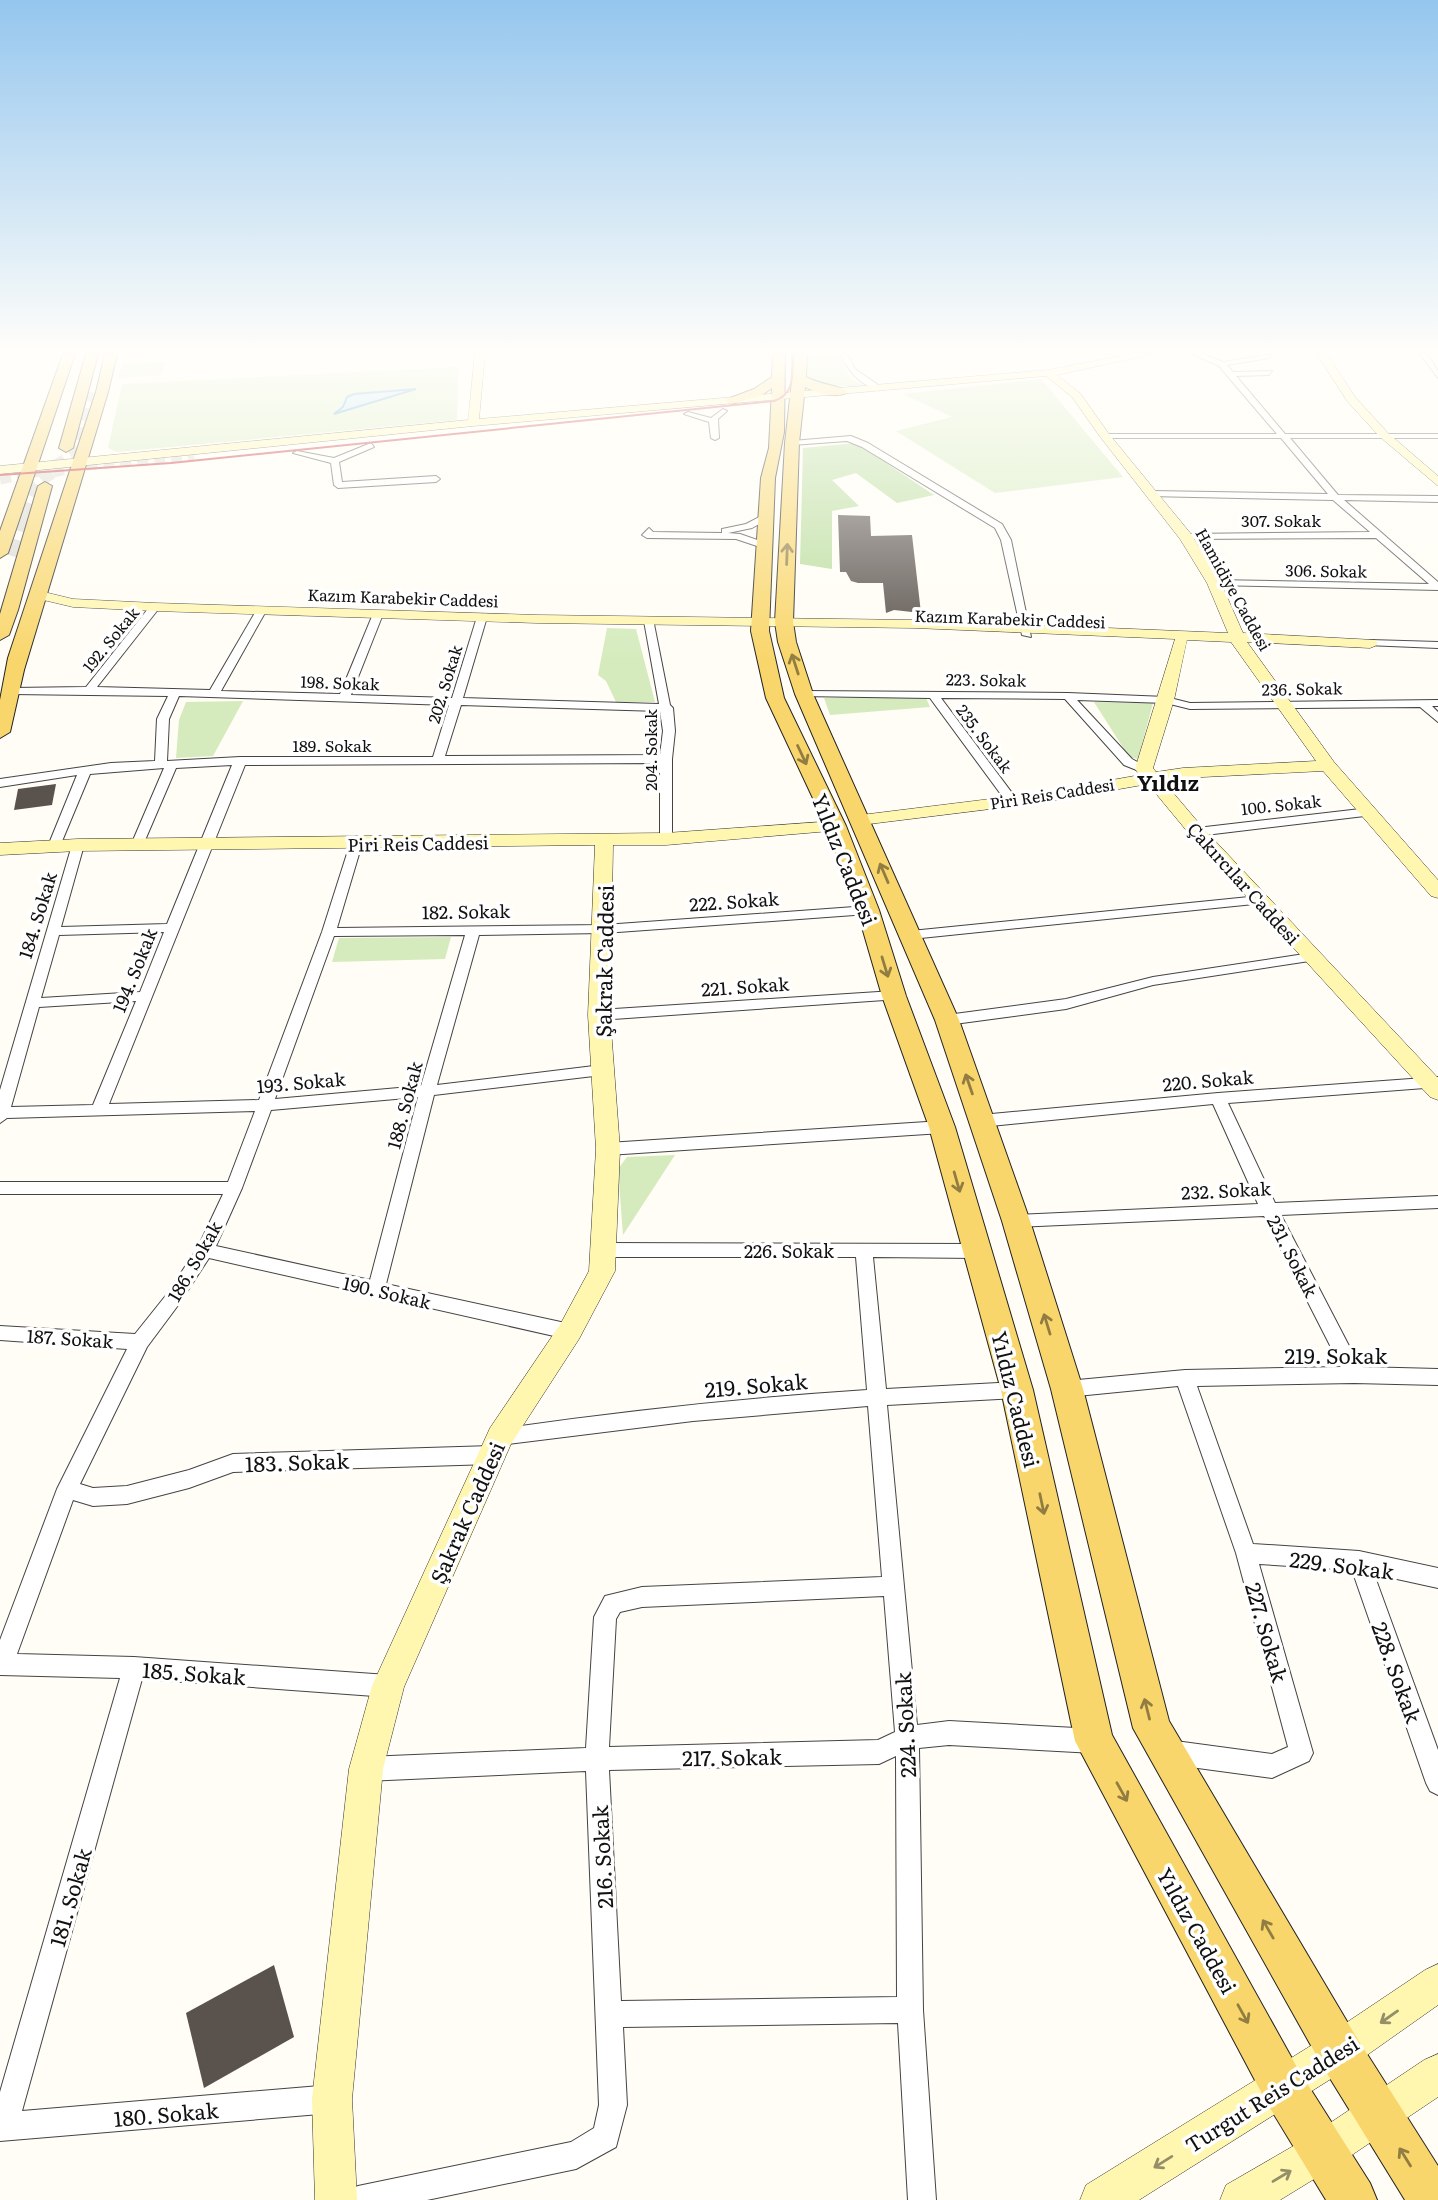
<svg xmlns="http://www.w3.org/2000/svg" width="1438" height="2200" font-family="Literata,serif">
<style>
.green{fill:#d5ebbd}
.forest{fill:#b9dc9c}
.water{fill:#b9e0f7;stroke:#3f96cf;stroke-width:2}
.building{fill:#5a524d}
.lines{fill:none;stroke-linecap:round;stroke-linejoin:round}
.secondary-tunnel{stroke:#dbdad3;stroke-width:11;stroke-dasharray:11 6;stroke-linecap:butt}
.primary-tunnel-far1{stroke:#dbdad3;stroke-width:13;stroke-dasharray:13 7;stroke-linecap:butt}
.primary-tunnel{stroke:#dbdad3;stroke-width:17;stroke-dasharray:17 9;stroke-linecap:butt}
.street-casing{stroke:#444;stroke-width:2}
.secondary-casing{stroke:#333;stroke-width:1}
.primary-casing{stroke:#222;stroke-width:2}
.street{fill:#fff;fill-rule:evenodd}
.secondary{fill:#fff6b0;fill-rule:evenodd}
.primary{fill:#f9d66b;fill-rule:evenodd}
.tram{stroke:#c4262e;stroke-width:2}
.oneway{stroke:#917d42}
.oneway2{stroke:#948f68}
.labels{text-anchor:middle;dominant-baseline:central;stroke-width:7;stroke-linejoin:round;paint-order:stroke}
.far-street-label{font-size:16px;fill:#111;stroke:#fff}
.street-label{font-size:18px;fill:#111;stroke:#fff}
.far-district-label{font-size:21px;font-weight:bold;fill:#111;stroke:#fff}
.near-street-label{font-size:21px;fill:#111;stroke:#fff}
</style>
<rect width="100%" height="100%" fill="#fffdf5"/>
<g class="green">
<path d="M805,354H837L850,377L864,387L811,385Z"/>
<path d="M165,362L161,375L118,378L123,364Z"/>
<path d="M458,367L457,420L117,452L108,448L122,384Z"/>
<path d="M1041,379L1123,477L995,493L896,431L952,417L903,394Z"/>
<path d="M607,628L636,629L655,702H616L606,681L598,675Z"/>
<path d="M824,698H926L930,707L830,715Z"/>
<path d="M243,701L213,756L176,758L179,720L186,702Z"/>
<path d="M1094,702L1153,703L1138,759L1129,757Z"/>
<path d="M451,937L445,959L332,962L339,938Z"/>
<path d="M675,1155L623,1235L618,1169L627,1157Z"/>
</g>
<path class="forest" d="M856,443L934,495L897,503L856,473L832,480L859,506L832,511V569L800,564L803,448Z"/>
<path class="water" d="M416,389L334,414L343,407L347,397L354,394Z"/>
<g class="building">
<path d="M838,515L870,516L871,536L912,535L921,613L894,610L886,613L883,583H858L851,581L846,572H840Z"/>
<path d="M56,784L52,805L14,810L18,789Z"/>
<path d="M274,1965L294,2037L204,2088L186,2013Z"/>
</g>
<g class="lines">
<g class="secondary-tunnel">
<path d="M53,472L86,465L194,455"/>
<path d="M0,479L48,469"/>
</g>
<g class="primary-tunnel-far1">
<path d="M54,467L77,453L91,392"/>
<path d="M24,515C31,494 33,482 53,472"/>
</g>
<path class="primary-tunnel" d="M12,556L25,513"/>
<g class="street-casing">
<g id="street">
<path d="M840,354H847L855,369L877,384V388C860,387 847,368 840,354Z"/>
<path d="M1193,354H1203L1223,362L1272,354L1269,358L1227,365L1233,372L1272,371L1269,375L1236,376L1285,434H1438V438H1290L1338,495L1438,496V502L1344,500L1438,582V590L1211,585L1209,583L1214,580L1429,584L1376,538L1183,539V535L1186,534L1370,532L1333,500L1149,496V492L1152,491L1328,494L1281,438H1102L1105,434H1277L1219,366Z"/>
<path d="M1420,354H1427L1438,371V378Z"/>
<path d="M723,409L727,411L718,419L719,438L715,440L711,438L709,422L684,414L688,412L711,418Z"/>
<path d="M851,436L868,443L1002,524L1011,540L1031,637L1022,635L1001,540L995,528L862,447L847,441L792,445L788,443L792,441Z"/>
<path d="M371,443L374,447L339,462L342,482L436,476L440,479L436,482L338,488L334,485L331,463L293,453L297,451L334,458Z"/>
<path d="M765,514L769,517L768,519L752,528L728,533L740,534L766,543V547L763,548L736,539L647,538L642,535L649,528L653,532L722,533V529L746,524Z"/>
<path d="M155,604L160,607L97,687L210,690L256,611L261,608L266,611L221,691L340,694L373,614L378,611L383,614L351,695L452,698L477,617L482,614L487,617L463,698L659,704L644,621L653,619L670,705L673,708L675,731L672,759V839L666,843L660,839V763L245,765L109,1104L259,1100L322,932L351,841L356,840L362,844L337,928L604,925L868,906L875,910L868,914L604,933L479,935L437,1085L602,1065L610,1070L602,1075L434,1095L386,1284L570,1324L577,1326L579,1331L577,1336L570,1338L554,1336L209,1258L179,1304L147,1347L80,1484L93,1488L127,1486L189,1470L233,1454L492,1446L499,1449L502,1455L499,1461L492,1464L233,1472L189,1488L127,1504L93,1506L73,1500L17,1654L134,1657L388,1675L396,1678L399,1686L396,1694L388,1697L142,1679L22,2111L332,2085L342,2089L346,2099L342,2109L332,2113L0,2141V2092L120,1678L0,1675V1640L57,1489L127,1349L0,1340V1326L135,1334L167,1294L198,1247L223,1194H0V1182H228L255,1111L7,1118L0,1123V1090L72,845L78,841L84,845L61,927L167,924L232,765L176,768L143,845L137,849L131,845L164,768L90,774L60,846L54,850L48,846L77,775L0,787V779L111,763L155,761L157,719L168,696L12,694L6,691L12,688L86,687L151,605ZM179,696L449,705L433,757H240L167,761L169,719ZM461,705L660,711L663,731L660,755L445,756ZM164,932L140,992L41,998L59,935ZM465,935L421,1086L275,1099L334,936ZM136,1001L93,1105L11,1107L39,1007ZM418,1097L370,1280L216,1246L242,1188L271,1110Z"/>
<path d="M1370,640L1438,642V648L1366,645L1365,643Z"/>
<path d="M804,691L1068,693L1166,697L1190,703L1438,700V706H1432L1438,712V722L1420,707L1190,709L1166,703L1077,700L1132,759L1150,769L1144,773L1124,765L1065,699L941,698L1018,801L1012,805L1008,804L930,698L800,696L798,694Z"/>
<path d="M1369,808L1375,812L1373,815L1197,836L1191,832L1197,828Z"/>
<path d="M1259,896L1266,900L1264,903L911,939L904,935L911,931Z"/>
<path d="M1311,953L1316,954L1318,957L1316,960L1153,985L1066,1009L947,1025L940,1020L947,1015L1066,999L1153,977Z"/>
<path d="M894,991L901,996L899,999L599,1020L592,1015L599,1010Z"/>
<path d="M1438,1077V1087L1228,1103L1275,1203L1438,1196V1208L1281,1215L1360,1367L1438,1369V1385L1354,1383L1197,1386L1253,1544L1359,1551L1438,1568V1588L1374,1574L1438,1750V1795L1430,1791L1426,1783L1352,1570L1259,1564L1313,1753L1309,1761L1272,1778L1168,1764L1160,1760L1156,1752L1160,1744L1168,1740L1272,1754L1288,1747L1236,1553L1178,1386L1067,1397L1060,1395L1057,1389L1060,1383L1067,1381L1185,1370L1341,1367L1264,1216L1016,1227L1010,1226L1007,1221L1010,1216L1016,1215L1258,1204L1213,1104L981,1127L973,1121L981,1115L1218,1093Z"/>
<path d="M942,1121L950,1127L942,1133L608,1155L600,1149L608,1143Z"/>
<path d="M602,1243L977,1244L983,1246L986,1251L983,1256L977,1258L873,1257L886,1389L1017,1382L1024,1384L1027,1390L1024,1396L1017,1398L887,1405L917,1725L949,1721L1094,1729L1102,1733L1106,1741L1102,1749L1094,1753L949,1745L919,1748L923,2010L936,2200H908L898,2023L623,2027L627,2105L616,2147L576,2169L427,2200H344L348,2190L358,2186L571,2142L594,2128L599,2105L586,1771L366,1781L358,1777L354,1769L358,1761L366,1757L586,1748L594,1617L605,1596L642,1587L882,1577L868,1406L693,1421L500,1445L493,1443L490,1437L493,1431L500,1429C622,1411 744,1398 867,1390L856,1257H602L596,1255L593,1250L596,1245ZM884,1596L895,1732L878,1740L609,1747L616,1619L620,1612L642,1607ZM896,1756L897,1997L621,2001L609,1770L879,1764Z"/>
</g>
</g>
<g class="secondary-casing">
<g id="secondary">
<path d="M475,354H485L479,419L1048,370L1131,354H1153L1057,375L1080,393L1109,434L1191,534L1221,583L1243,633L1375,640L1378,643L1375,646L1370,648L1247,642L1334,762L1438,880V898L1431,896L1323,771L1183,778L1164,782L1203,828L1438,1078V1100L1430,1097L1191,836L1148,784L1039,803L861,825L852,820L861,815L1039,793L1140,775L1135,769L1175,639L915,628L537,623L155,611L73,607L35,598L33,595L40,591L73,599L155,603L537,615L915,620L1228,633L1207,583L1180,539L1101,438L1072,397L1046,376L473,426L0,474V466L468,420ZM1187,640L1231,642L1316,761L1183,768L1156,772L1153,768L1174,700Z"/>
<path d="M1317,354H1327L1355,397L1388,433L1438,476V486L1380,437L1347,401Z"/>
<path d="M836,821L845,826L842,830L666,845H613L610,1015L620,1149L615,1271L579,1339L511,1444L404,1687L383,1769L352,2099L357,2200H315L312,2099L349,1769L372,1686L490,1428L561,1323L589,1271L596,1149L588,1015L595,845L78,851L0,855V843L78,839L666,833Z"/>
<path d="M1438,1964V2005L1353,2065L1139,2200H1080L1086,2185L1325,2037L1425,1970Z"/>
<path d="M1438,2054V2097L1337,2165L1280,2200H1220L1226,2185L1309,2137L1424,2060Z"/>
</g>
</g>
<g class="primary-casing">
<g id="primary">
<path d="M63,354H75L8,553L0,558V531Z"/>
<path d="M86,354H98L73,448L66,452L59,448Z"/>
<path d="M105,354H117L108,392L24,670L10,732L0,738V700L8,658L96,392Z"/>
<path d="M773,354H785L784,432L775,478L769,631L784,698L846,826L879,910L906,996L955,1127L1033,1390L1112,1735L1299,2071L1370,2183L1377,2200H1326L1267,2103L1075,1741L1001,1390L929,1127L882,996L857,910L826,826L766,698L751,631L761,478L769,448L772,388L762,395L731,404L725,400L754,389L772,377Z"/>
<path d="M795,354H807L806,377C821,385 839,385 848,392C837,399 817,393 805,387L799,443L793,622L796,642L813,694L959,1020L1030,1221L1083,1389L1169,1721L1355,2035L1438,2166V2200H1405L1323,2067L1133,1728L1051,1389L1002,1221L935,1020L795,694L778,642L775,622L785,443Z"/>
<path d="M45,482L52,486L18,610L9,635L0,640V614L38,486Z"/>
</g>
</g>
<use href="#street" class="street"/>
<use href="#secondary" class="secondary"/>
<use href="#primary" class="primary"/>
<path class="tram" d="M0,475L171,463L774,401C796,394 792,373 792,354"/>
</g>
<defs><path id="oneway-shaft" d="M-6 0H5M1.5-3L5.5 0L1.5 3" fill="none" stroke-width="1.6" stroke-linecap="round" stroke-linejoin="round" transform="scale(1.75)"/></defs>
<g class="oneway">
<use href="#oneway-shaft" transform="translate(787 554) rotate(-88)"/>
<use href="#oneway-shaft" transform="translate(795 664) rotate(-108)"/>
<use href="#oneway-shaft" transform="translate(802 755) rotate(65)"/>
<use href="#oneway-shaft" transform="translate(884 873) rotate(-113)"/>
<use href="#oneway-shaft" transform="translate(885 967) rotate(73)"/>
<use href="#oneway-shaft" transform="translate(969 1084) rotate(-109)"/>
<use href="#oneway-shaft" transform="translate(957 1182) rotate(74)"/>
<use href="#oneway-shaft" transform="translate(1047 1324) rotate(-107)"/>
<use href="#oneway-shaft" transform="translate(1042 1504) rotate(78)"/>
<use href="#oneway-shaft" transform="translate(1147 1709) rotate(-104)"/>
<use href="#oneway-shaft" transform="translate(1122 1792) rotate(61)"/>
<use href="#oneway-shaft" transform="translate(1268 1929) rotate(-120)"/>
<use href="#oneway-shaft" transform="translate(1243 2014) rotate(61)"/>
<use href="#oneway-shaft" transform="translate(1405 2157) rotate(-122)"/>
</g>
<g class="oneway2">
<use href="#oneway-shaft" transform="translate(1389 2017) rotate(145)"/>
<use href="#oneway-shaft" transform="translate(1163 2162) rotate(148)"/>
<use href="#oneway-shaft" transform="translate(1282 2176) rotate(-31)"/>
</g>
<linearGradient id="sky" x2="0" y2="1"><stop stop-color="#95c6ee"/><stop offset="0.53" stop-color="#fffefa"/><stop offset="1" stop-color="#fffefa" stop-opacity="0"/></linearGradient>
<rect width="1438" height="662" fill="url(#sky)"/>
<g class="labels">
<g class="far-street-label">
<text x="1281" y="520">307. Sokak</text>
<text transform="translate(1326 570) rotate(1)">306. Sokak</text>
<text transform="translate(1234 589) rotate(61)">Hamidiye Caddesi</text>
<text transform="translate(403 597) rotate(2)">Kazım Karabekir Caddesi</text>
<text transform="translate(1010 618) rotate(2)">Kazım Karabekir Caddesi</text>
<text transform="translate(110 639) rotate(-51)">192. Sokak</text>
<text transform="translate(986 679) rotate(1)">223. Sokak</text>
<text transform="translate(340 682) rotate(2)">198. Sokak</text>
<text transform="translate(444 684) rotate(-73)">202. Sokak</text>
<text transform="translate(1302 688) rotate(-1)">236. Sokak</text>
<text transform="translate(985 738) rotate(53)">235. Sokak</text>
<text x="332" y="745">189. Sokak</text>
<text transform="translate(650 750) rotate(-90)">204. Sokak</text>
<text transform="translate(1052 793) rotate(-9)">Piri Reis Caddesi</text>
<text transform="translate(1281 804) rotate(-6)">100. Sokak</text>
</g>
<g class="street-label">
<text transform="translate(418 843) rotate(-1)">Piri Reis Caddesi</text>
<text transform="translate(1244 883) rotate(48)">Çakırcılar Caddesi</text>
<text transform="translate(734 901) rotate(-4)">222. Sokak</text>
<text transform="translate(466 911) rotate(-1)">182. Sokak</text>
<text transform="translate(37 915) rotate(-73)">184. Sokak</text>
<text transform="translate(134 970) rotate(-68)">194. Sokak</text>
<text transform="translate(745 986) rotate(-4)">221. Sokak</text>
<text transform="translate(1208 1080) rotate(-5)">220. Sokak</text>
<text transform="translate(301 1082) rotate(-5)">193. Sokak</text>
<text transform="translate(404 1105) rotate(-75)">188. Sokak</text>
<text transform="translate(1226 1190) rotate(-3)">232. Sokak</text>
<text x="789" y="1250">226. Sokak</text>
<text transform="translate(1293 1256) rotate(63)">231. Sokak</text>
<text transform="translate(194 1261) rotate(-60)">186. Sokak</text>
<text transform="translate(387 1292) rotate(13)">190. Sokak</text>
<text transform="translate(70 1338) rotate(4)">187. Sokak</text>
</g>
<g class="far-district-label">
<text x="1168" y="781">Yıldız</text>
</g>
<g class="near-street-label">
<text transform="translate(846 859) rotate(68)">Yıldız Caddesi</text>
<text transform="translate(603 961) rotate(-89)">Şakrak Caddesi</text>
<text x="1336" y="1354">219. Sokak</text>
<text transform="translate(756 1384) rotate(-5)">219. Sokak</text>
<text transform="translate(1017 1399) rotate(76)">Yıldız Caddesi</text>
<text transform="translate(297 1461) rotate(-2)">183. Sokak</text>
<text transform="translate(466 1512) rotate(-66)">Şakrak Caddesi</text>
<text transform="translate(1342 1564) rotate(7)">229. Sokak</text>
<text transform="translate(1268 1632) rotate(74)">227. Sokak</text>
<text transform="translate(194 1672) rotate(4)">185. Sokak</text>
<text transform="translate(1398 1672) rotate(70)">228. Sokak</text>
<text transform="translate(904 1725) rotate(-93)">224. Sokak</text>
<text transform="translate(732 1756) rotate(-1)">217. Sokak</text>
<text transform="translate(601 1857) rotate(-93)">216. Sokak</text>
<text transform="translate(69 1897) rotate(-74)">181. Sokak</text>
<text transform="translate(1198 1930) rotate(61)">Yıldız Caddesi</text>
<text transform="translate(1271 2093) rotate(-32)">Turgut Reis Caddesi</text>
<text transform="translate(166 2113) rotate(-5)">180. Sokak</text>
</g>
</g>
</svg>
